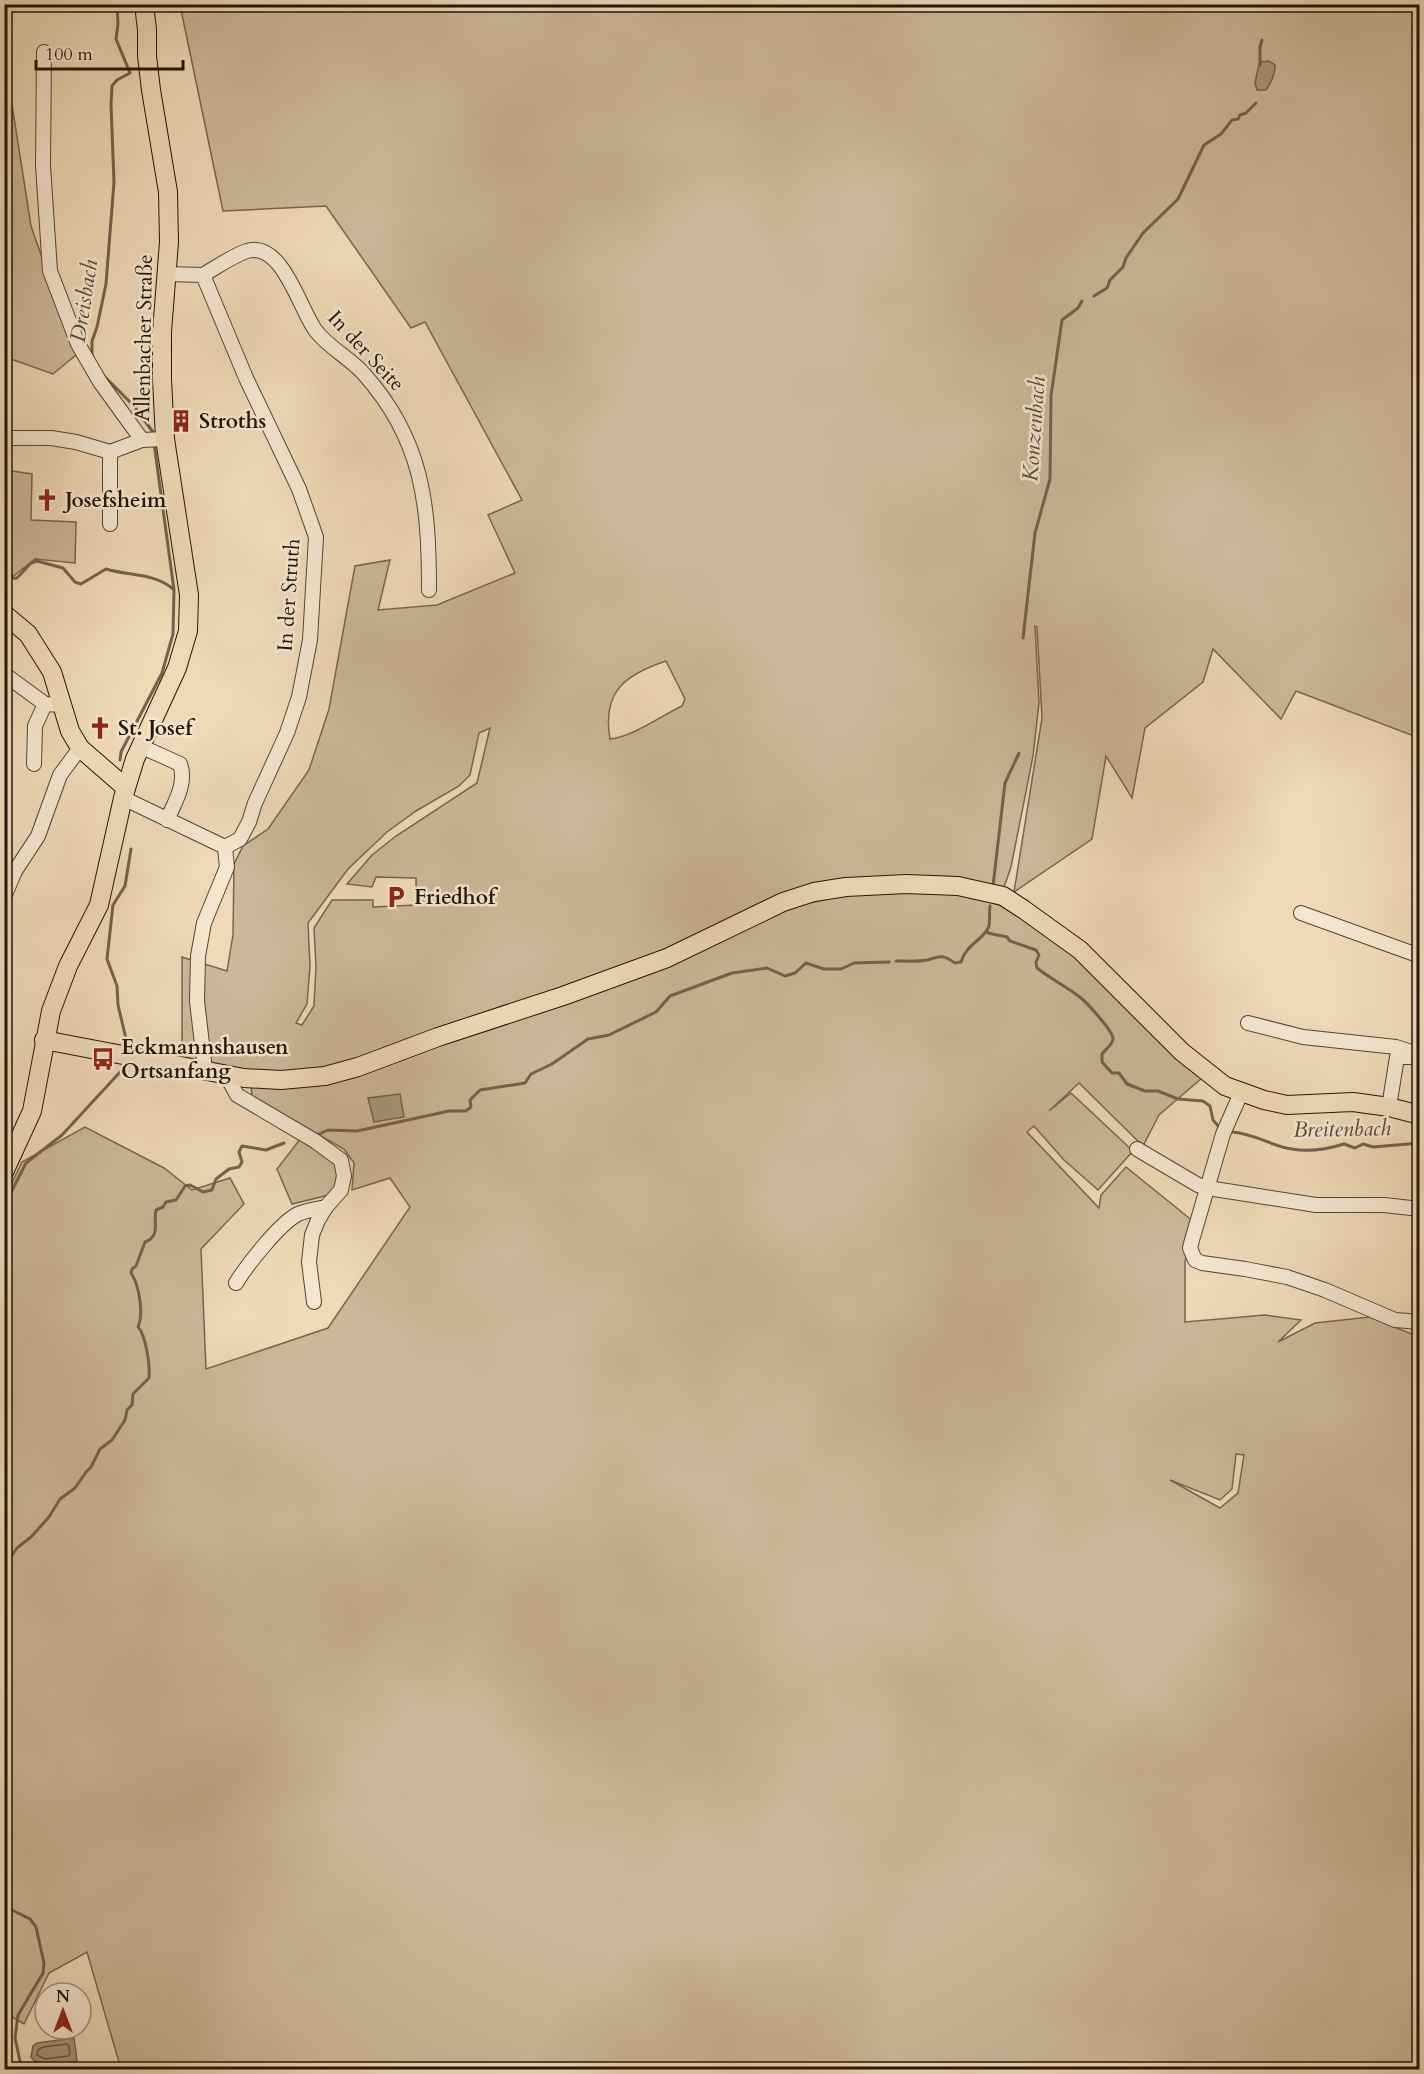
<svg xmlns="http://www.w3.org/2000/svg" width="1424" height="2074" font-family="Cardo,serif">
<style>
.green{fill:#ccb899;stroke:#766650;stroke-width:1.5;fill-rule:evenodd}
.water{fill:#a9967b;stroke:#73624c;stroke-width:1.5}
.lines{fill:none;stroke-linecap:round;stroke-linejoin:round}
.shore{stroke:#655640;stroke-width:1.5}
.stream{stroke:#73624c;stroke-width:3}
.minor-casing{stroke:#544632;stroke-width:16}
.major-casing{stroke:#211506;stroke-width:20}
.minor{stroke:#f5e6d0;stroke-width:14}
.major{stroke:#efd9b7;stroke-width:18}
.labels{text-anchor:middle;dominant-baseline:central;stroke-width:5;stroke-linejoin:round;paint-order:stroke}
.street-label{font-size:21px;fill:#211506;stroke:#f5e6d0}
.poi-label{font-size:21px;font-weight:bold;fill:#211506;stroke:#f5e6d0;text-anchor:start}
.water-label{font-size:22px;font-style:italic;fill:#574935;stroke:#f5e6d0}
</style>
<rect width="100%" height="100%" fill="#efd9b7"/>
<filter id="stains"><feTurbulence type="fractalNoise" baseFrequency=".00333" numOctaves="4"/><feColorMatrix values="0 0 0 0 .2 0 0 0 0 .09 0 0 0 0 .02 0 0 0 .5 -.17"/></filter>
<radialGradient id="worn" r=".72"><stop offset=".6" stop-color="#630" stop-opacity="0"/><stop offset="1" stop-color="#630" stop-opacity=".3"/></radialGradient>
<g class="green">
<path d="M11,4L5,60L31,226L76,355L53,374L5,357L4,5Z"/>
<path d="M180,5H1419V738L1296,691L1281,719L1213,649L1203,682L1145,728L1132,798L1106,756L1092,839L1014,892L1042,718L1037,627L1035,626L1039,703L1033,756L1011,867L1003,890L870,880L664,955L325,1070L279,1075L182,1060V957L227,971L233,935L234,864L243,846L268,829L309,770L329,709L355,566L390,560L378,610L437,605L515,573L488,515L522,500L425,322L411,328L326,206L223,211ZM666,661L685,699L682,706C661,716 632,737 610,739C602,692 624,675 666,661ZM490,728L477,783L396,836L372,855L347,884L372,887L376,877L416,878V905L373,907V900H332L314,928L316,966L314,1006L302,1025L296,1023L307,1004L310,966L308,923L348,869L387,832L416,811L459,786L470,775L479,733Z"/>
<path d="M5,470L32,474L31,520L76,522L75,563L35,559L11,578L5,575Z"/>
<path d="M926,893L969,895L1005,907L1077,956L1202,1078L1159,1115L1143,1146L1079,1083L1049,1111L1071,1093L1133,1151L1098,1190L1064,1160L1034,1126L1027,1132L1099,1208L1101,1195L1126,1167L1194,1222L1185,1262V1322L1265,1315L1301,1320L1278,1342L1315,1323L1370,1317L1419,1337V2069H121L87,1952L49,1973L24,2024L5,2013V1197L22,1162L85,1127L164,1168L192,1190L230,1178L244,1204L201,1249L206,1369L328,1328L410,1207L390,1178L352,1190L354,1163L344,1149L252,1097L251,1085H291L796,906L849,894ZM1236,1454L1244,1455L1238,1493L1220,1508L1170,1480L1220,1500L1232,1489Z"/>
<path d="M301,1138L338,1162L341,1175L333,1194L292,1204L277,1169Z"/>
</g>
<g class="water">
<path d="M1269,61L1275,65C1275,74 1271,83 1266,90H1257L1255,83L1259,64L1260,62Z"/>
<path d="M400,1094L404,1117L374,1122L368,1098Z"/>
<path d="M74,2038L77,2061C63,2063 41,2071 31,2057L33,2046L37,2043Z"/>
</g>
<g class="lines">
<path class="shore" d="M67,2044L69,2046L70,2054L68,2056L45,2059L37,2055L38,2050L43,2047Z"/>
<g class="stream">
<path d="M1260,65V47L1262,40"/>
<path d="M1094,296L1107,288L1110,280L1123,267L1126,258L1143,233L1178,199L1204,145L1221,134L1232,120L1238,119L1240,115L1246,113L1256,103"/>
<path d="M92,357V341L97,327L106,284L114,182L111,105L112,86L117,80L130,73L116,39L118,24L117,4"/>
<path d="M103,375L134,406L153,432V436"/>
<path d="M4,579L17,578L31,563L37,561L63,568L75,582L81,584L106,569C129,576 155,573 173,589"/>
<path d="M1023,638L1035,533L1050,479L1051,396L1062,320L1078,308L1082,301"/>
<path d="M120,760L121,752L162,673L173,634L174,590L154,443"/>
<path d="M993,886L1005,783L1019,753"/>
<path d="M986,932C993,935 1000,935 1007,937L1010,941L1036,950L1039,955L1036,962L1037,968C1051,979 1067,987 1081,998C1087,1003 1114,1032 1113,1039C1113,1044 1105,1050 1102,1054V1062L1112,1073H1119L1127,1084L1145,1091H1158L1178,1099L1203,1101L1210,1106L1213,1120L1219,1127"/>
<path d="M896,961C906,961 918,962 927,960C941,956 942,954 955,963L961,962C966,944 985,939 989,926C990,920 989,912 990,906"/>
<path d="M125,1050L127,1043L118,1005L117,986L107,959L113,905L125,886L131,849"/>
<path d="M1232,1132C1253,1133 1271,1146 1292,1149C1309,1152 1328,1149 1344,1144L1355,1148L1363,1144L1373,1147L1420,1143"/>
<path d="M317,1135L328,1130L357,1131L449,1111H466L471,1107L470,1100L480,1090L525,1083L531,1074L552,1064L588,1039L609,1035L656,1012L670,996L732,973L767,968L785,976L795,973L806,963L824,969H841L854,963L889,962"/>
<path d="M4,1206L26,1163L62,1135L121,1071L123,1063"/>
<path d="M4,1556L10,1558L17,1548L31,1537L49,1517L60,1499L75,1488L86,1472L91,1467L100,1449L112,1440L125,1420L127,1410L132,1405L133,1394L149,1378C150,1365 146,1335 138,1327C144,1313 139,1285 131,1273L132,1269L136,1266L145,1242C161,1236 153,1222 156,1210L163,1207L166,1202L176,1200L185,1186L190,1185L203,1192L212,1190L216,1179L229,1169L239,1167L242,1162L239,1152L242,1146L266,1150L284,1143"/>
<path d="M4,1906L30,1919L36,1927L44,1963L43,1973L18,2015L15,2038L22,2070"/>
</g>
<g class="minor-casing">
<g id="minor">
<path d="M44,52L43,166L50,271L78,344L100,382L142,440"/>
<path d="M167,274L203,275L246,378L299,489L316,537L310,640L299,697L287,733L255,803L249,822L240,839L225,847"/>
<path d="M203,275C217,267 232,256 247,251C282,240 300,310 316,331C329,348 350,358 364,374C423,440 429,505 429,590"/>
<path d="M4,438H51L76,442L110,452L142,440L165,439"/>
<path d="M110,452V524"/>
<path d="M4,674L45,704L62,705"/>
<path d="M140,746L180,764C187,783 175,802 167,820"/>
<path d="M34,764L35,726L45,704"/>
<path d="M123,798L225,847L227,867L204,923L198,956L197,1001L205,1070"/>
<path d="M4,897L15,871L38,836L60,775L80,748"/>
<path d="M1301,913L1420,956"/>
<path d="M1248,1023L1303,1037L1396,1047L1420,1055"/>
<path d="M226,1075L237,1095L315,1141L341,1160L344,1176L341,1190L326,1207L318,1220L312,1235L309,1262L314,1302"/>
<path d="M1241,1093L1223,1134L1192,1240L1190,1248L1195,1260L1202,1263L1245,1269L1287,1277L1325,1290L1395,1320L1420,1322"/>
<path d="M1389,1107L1397,1057H1414"/>
<path d="M1137,1149L1198,1185L1208,1188L1316,1205H1384L1420,1209"/>
<path d="M236,1283C247,1265 280,1223 298,1214C306,1210 317,1209 326,1207"/>
</g>
</g>
<g class="major-casing">
<g id="major">
<path d="M4,614L28,634L52,672L70,731L80,748L126,788"/>
<path d="M44,1040L244,1078L281,1080L325,1076L358,1067L438,1037L563,996L667,958L783,902L814,892L846,887L906,884L958,886L1003,896L1023,909L1080,950L1182,1052L1225,1086L1264,1100L1287,1105L1353,1102L1389,1107L1420,1115"/>
<path d="M4,1172L32,1111L51,1011L68,966L99,905L123,798L135,759L177,668L188,631L189,595L165,439L162,379V332L169,242L168,192L151,90L147,56V30L144,4"/>
</g>
</g>
<use href="#minor" class="minor"/>
<use href="#major" class="major"/>
</g>
<defs>
<g id="building-bare" transform="scale(1.8)"><path d="M-4-6H4V6H1V3H-1V6H-4ZM-2.5-4.3h1.7v1.8h-1.7ZM.8-4.3h1.7v1.8H.8ZM-2.5-1h1.7V.8h-1.7ZM.8-1h1.7V.8H.8Z" fill="#8f2418" stroke="#f5e6d0" stroke-width="2.5" paint-order="stroke"/></g>
<g id="church-bare" transform="scale(1.8)"><path d="M-1.2-6h2.4v3.5h3.3v2.4h-3.3V6h-2.4V-.1h-3.3v-2.4h3.3Z" fill="#8f2418" stroke="#f5e6d0" stroke-width="2.5" paint-order="stroke"/></g>
<g id="parking-bare" transform="scale(1.8)"><path d="M-3.5-5.5H1a3.5 3.5 0 0 1 0 7H-1V5.5H-3.5ZM-1-3.4V-.6H.8a1.4 1.4 0 0 0 0-2.8Z" fill="#8f2418" stroke="#f5e6d0" stroke-width="2.5" paint-order="stroke"/></g>
<g id="bus-bare" transform="scale(1.8)"><path d="M-5-6H5V4H4V6H2V4H-2V6H-4V4H-5ZM-3.5-4V0h7V-4ZM-3.5 1.2v1.5H-2V1.2ZM2 1.2v1.5H3.5V1.2Z" fill="#8f2418" stroke="#f5e6d0" stroke-width="2.5" paint-order="stroke"/></g>
</defs>
<g fill-rule="evenodd">
<use href="#building-bare" x="181" y="421"/>
<use href="#church-bare" x="47" y="500"/>
<use href="#church-bare" x="100" y="728"/>
<use href="#parking-bare" x="396" y="897"/>
<use href="#bus-bare" x="103" y="1059"/>
</g>
<g class="labels">
<g class="street-label">
<text transform="translate(144 338) rotate(-89)">Allenbacher Straße</text>
<text transform="translate(366 351) rotate(47)">In der Seite</text>
<text transform="translate(289 595) rotate(-86)">In der Struth</text>
</g>
<g class="poi-label">
<text x="199" y="421">Stroths</text>
<text x="65" y="500">Josefsheim</text>
<text x="118" y="728">St. Josef</text>
<text x="414" y="897">Friedhof</text>
<text x="121" y="1047">Eckmannshausen<tspan x="121" dy="24">Ortsanfang</tspan></text>
</g>
<g class="water-label">
<text transform="translate(84 301) rotate(-81)">Dreisbach</text>
<text transform="translate(1034 429) rotate(-86)">Konzenbach</text>
<text transform="translate(1342 1129) rotate(-1)">Breitenbach</text>
</g>
</g>
<rect width="1424" height="2074" fill="none" stroke="#efd9b7" stroke-width="24"/>
<rect x="6" y="6" width="1412" height="2062" fill="none" stroke="#211506" stroke-width="3"/>
<rect x="12" y="12" width="1400" height="2050" fill="none" stroke="#211506" stroke-width="1.5"/>
<g transform="translate(63 2011)"><circle r="28" fill="#f5e6d0" stroke="#a0927f" stroke-width="1.5"/>
<path d="M0-4.5L10 22L0 15L-10 22Z" fill="#8f2418"/>
<text y="-9" font-size="16" font-weight="bold" text-anchor="middle" fill="#211506">N</text>
</g>
<path d="M36 60v9h147v-9" fill="none" stroke="#211506" stroke-width="3"/>
<text x="45" y="60" font-size="18" fill="#211506" stroke="#f5e6d0" stroke-width="4.5" paint-order="stroke">100 m</text>
<rect width="100%" height="100%" filter="url(#stains)"/>
<rect width="100%" height="100%" fill="url(#worn)"/>
</svg>
